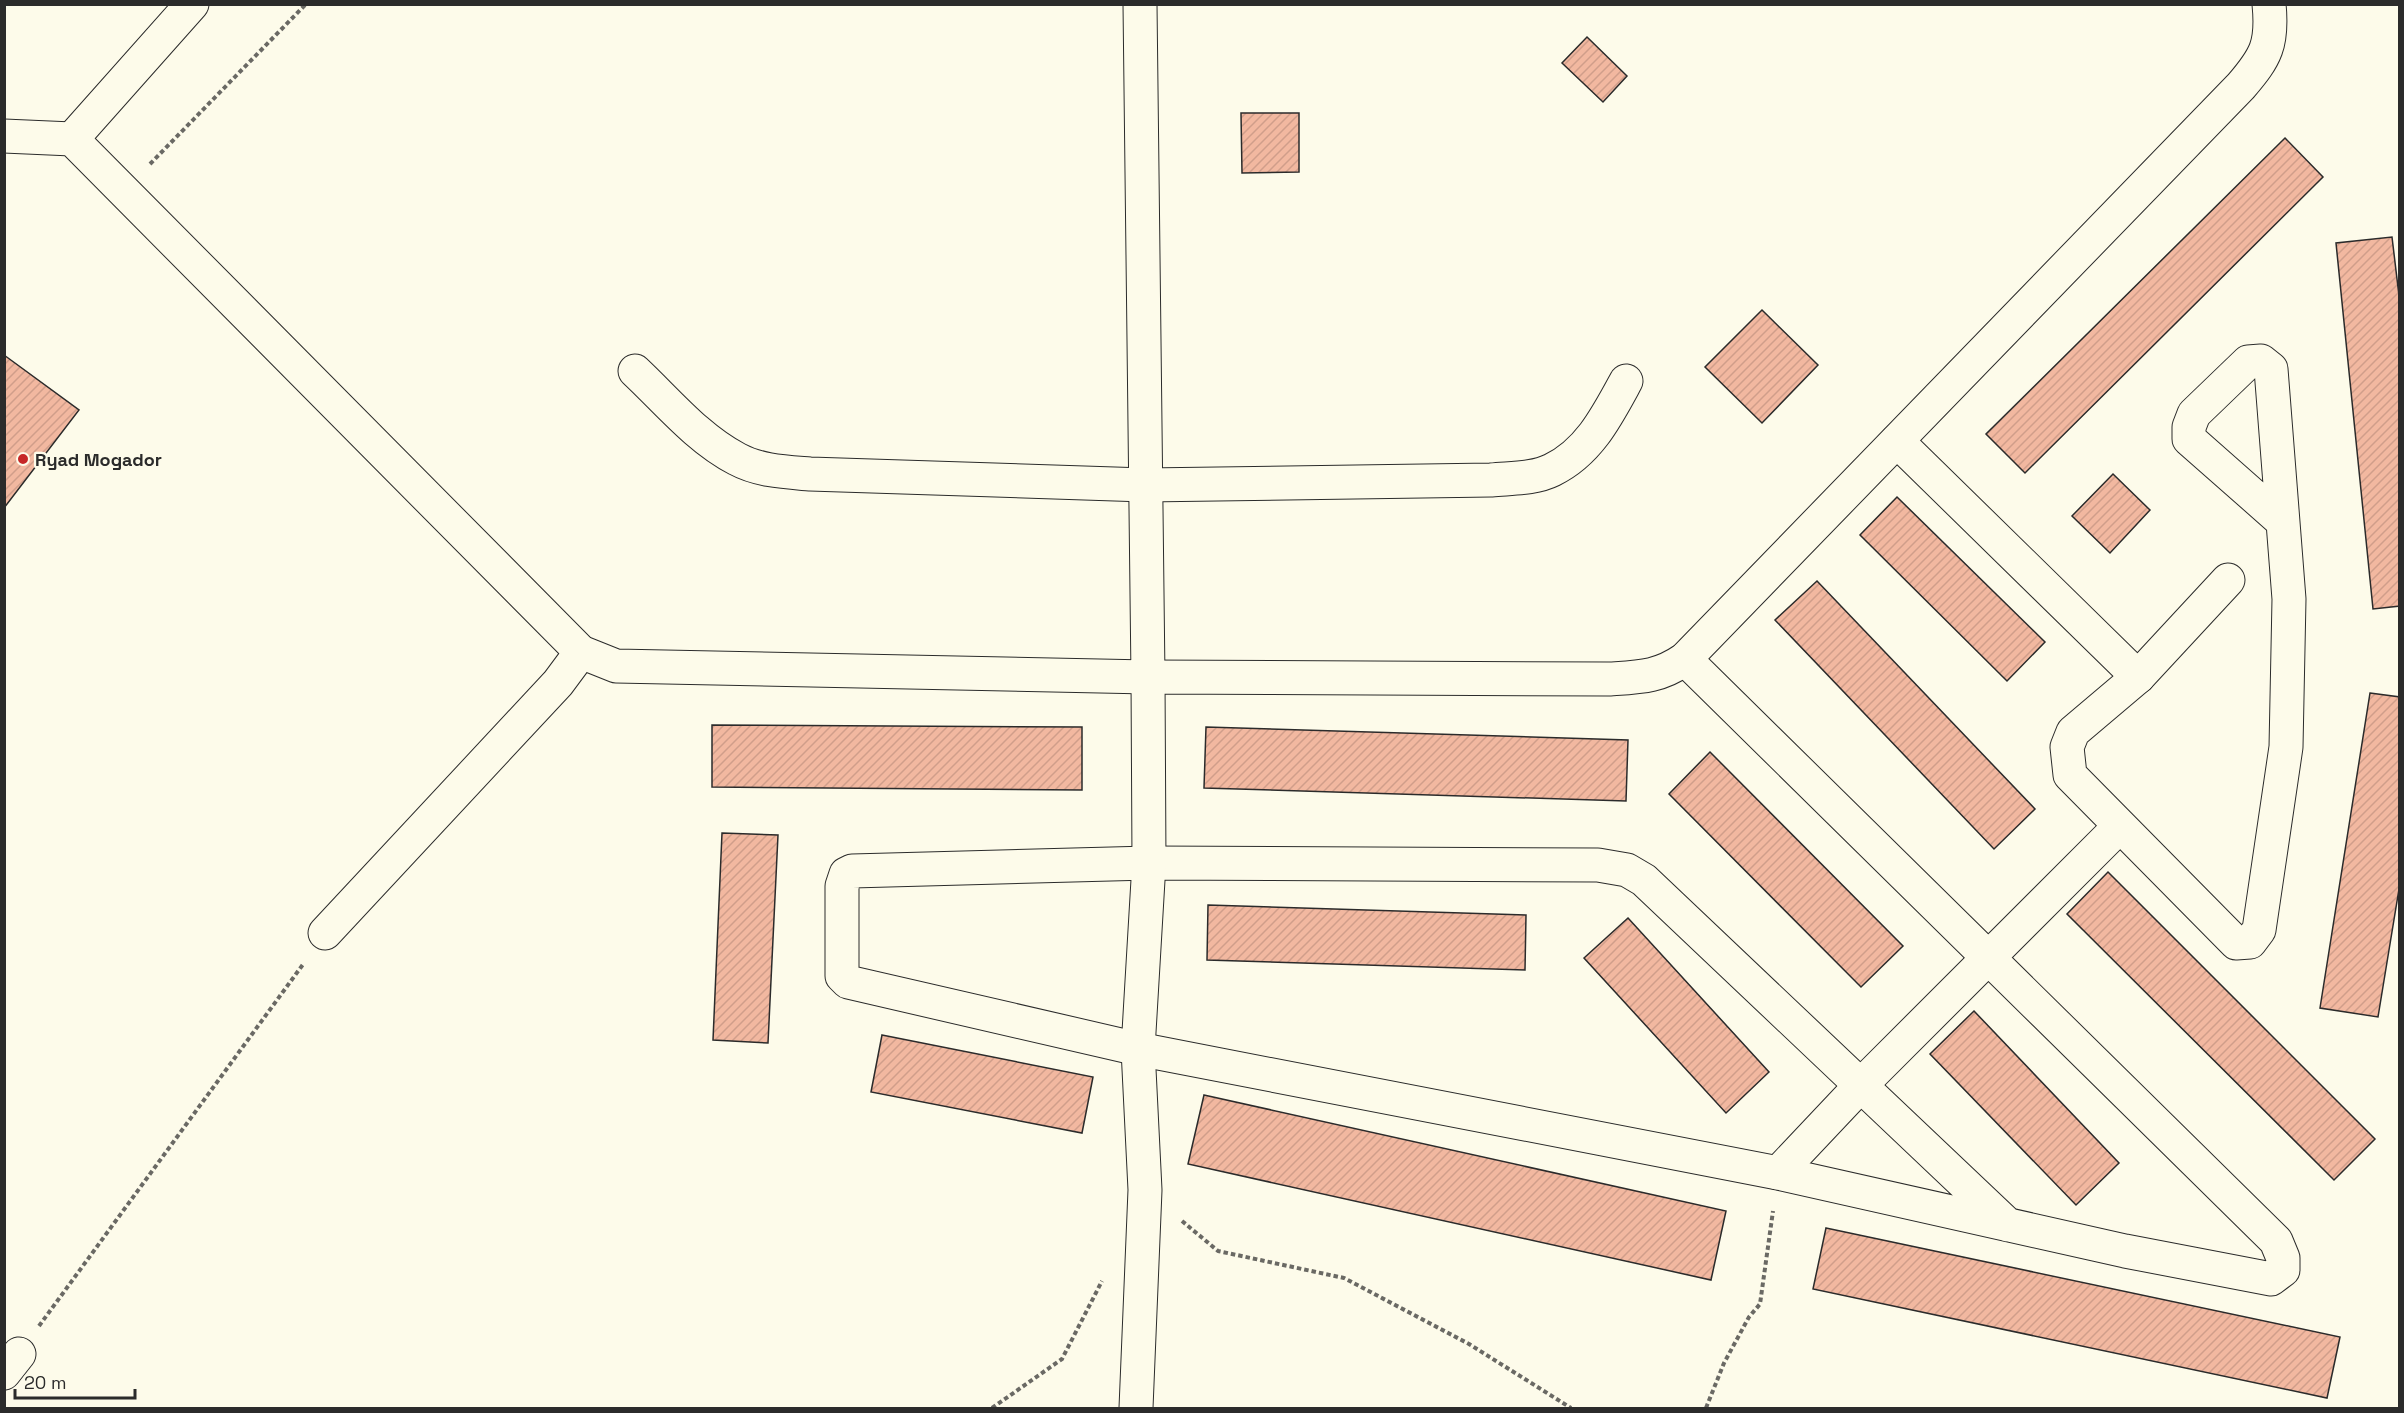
<svg xmlns="http://www.w3.org/2000/svg" width="2404" height="1413" font-family="'Space Grotesk',sans-serif">
<style>
.building{fill:url(#building-hatch);stroke:#2b2b2b;stroke-width:1.5}
.lines{fill:none;stroke-linecap:round;stroke-linejoin:round}
.minor-casing{stroke:#2b2b2b;stroke-width:35}
.path{stroke:#6a6964;stroke-width:4;stroke-dasharray:4.5 3;stroke-linecap:butt}
.minor{stroke:#fdfbea;stroke-width:33}
.poi-dot{fill:#c62828;stroke:#fdfbea;stroke-width:2}
.labels{text-anchor:middle;dominant-baseline:central;stroke-width:4.5;stroke-linejoin:round;paint-order:stroke}
.poi-label{font-size:18px;font-weight:bold;fill:#2b2b2b;stroke:#fdfbea;text-anchor:start}
</style>
<defs>
<pattern id="building-hatch" width="6" height="6" patternUnits="userSpaceOnUse" patternTransform="scale(1.5)"><rect width="6" height="6" fill="#f2b8a0"/><path d="M-1 1l2-2M0 6l6-6M5 7l2-2" fill="none" stroke="#d09e8a"/></pattern>
</defs>
<rect width="100%" height="100%" fill="#fdfbea"/>
<g class="building">
<path d="M1587,37L1627,76L1603,102L1562,63Z"/>
<path d="M1241,113H1299V172L1242,173Z"/>
<path d="M2285,138L2323,177L2025,473L1986,434Z"/>
<path d="M2392,237L2400,304V606L2373,609L2336,243Z"/>
<path d="M1762,310L1818,365L1762,423L1705,367Z"/>
<path d="M4,355L79,410L4,508Z"/>
<path d="M2113,474L2150,510L2110,553L2072,516Z"/>
<path d="M1897,497L2045,642L2007,681L1860,535Z"/>
<path d="M1817,581L2035,809L1994,849L1775,620Z"/>
<path d="M2370,693L2400,697V883L2378,1017L2320,1008Z"/>
<path d="M712,725L1082,727V790L712,787Z"/>
<path d="M1206,727L1628,740L1626,801L1204,788Z"/>
<path d="M1710,752L1903,946L1861,987L1669,794Z"/>
<path d="M722,833L778,835L768,1043L713,1040Z"/>
<path d="M2108,872L2375,1139L2334,1180L2067,914Z"/>
<path d="M1208,905L1526,915L1525,970L1207,960Z"/>
<path d="M1628,918L1769,1072L1726,1113L1584,958Z"/>
<path d="M1974,1011L2119,1163L2076,1205L1930,1054Z"/>
<path d="M882,1035L1093,1077L1082,1133L871,1092Z"/>
<path d="M1204,1095L1726,1211L1711,1280L1188,1164Z"/>
<path d="M1826,1228L2340,1337L2327,1398L1813,1289Z"/>
</g>
<g class="lines">
<g class="minor-casing">
<g id="minor">
<path d="M4,136L72,139L581,652L616,666L1148,677L1140,4"/>
<path d="M72,139L192,4"/>
<path d="M635,371C667,401 698,439 737,459C759,471 786,472 810,474L1145,485L1491,480C1511,478 1534,479 1552,470C1589,452 1607,416 1626,381"/>
<path d="M1897,441L2138,677"/>
<path d="M2228,580L2138,677L2073,732L2067,747L2070,775L2236,943L2250,942L2259,930L2286,747L2289,599L2271,369L2261,361L2248,362L2194,414L2189,427V439L2282,521"/>
<path d="M1685,659L2276,1241L2283,1258V1270L2271,1279L2125,1251L1778,1173L1138,1049L848,982L842,976V886L846,874L852,871L1149,863L1598,865L1627,870L1644,880L2008,1225"/>
<path d="M325,933L558,683L581,652"/>
<path d="M1778,1173L1862,1084L2119,827"/>
<path d="M4,1373L19,1354"/>
<path d="M1136,1408L1145,1190L1138,1049L1149,863L1148,677L1610,679C1641,677 1659,677 1685,659L2241,86C2266,57 2273,44 2269,4"/>
</g>
</g>
<g class="path">
<path d="M150,164L306,4"/>
<path d="M1182,1221L1218,1251L1344,1278L1469,1344L1571,1408"/>
<path d="M39,1326L304,963"/>
<path d="M992,1408L1062,1359L1102,1281"/>
<path d="M1706,1408L1724,1363L1749,1317L1760,1304L1773,1211"/>
</g>
<use href="#minor" class="minor"/>
</g>
<circle class="poi-dot" cx="23" cy="459" r="6"/>
<g class="labels">
<g class="poi-label">
<text x="35" y="459">Ryad Mogador</text>
</g>
</g>
<rect width="2404" height="1413" fill="none" stroke="#2b2b2b" stroke-width="12"/>
<path d="M15 1389v9h120v-9" fill="none" stroke="#2b2b2b" stroke-width="3"/>
<text x="24" y="1389" font-size="18" fill="#2b2b2b" stroke="#fdfbea" stroke-width="4.5" paint-order="stroke">20 m</text>
</svg>
